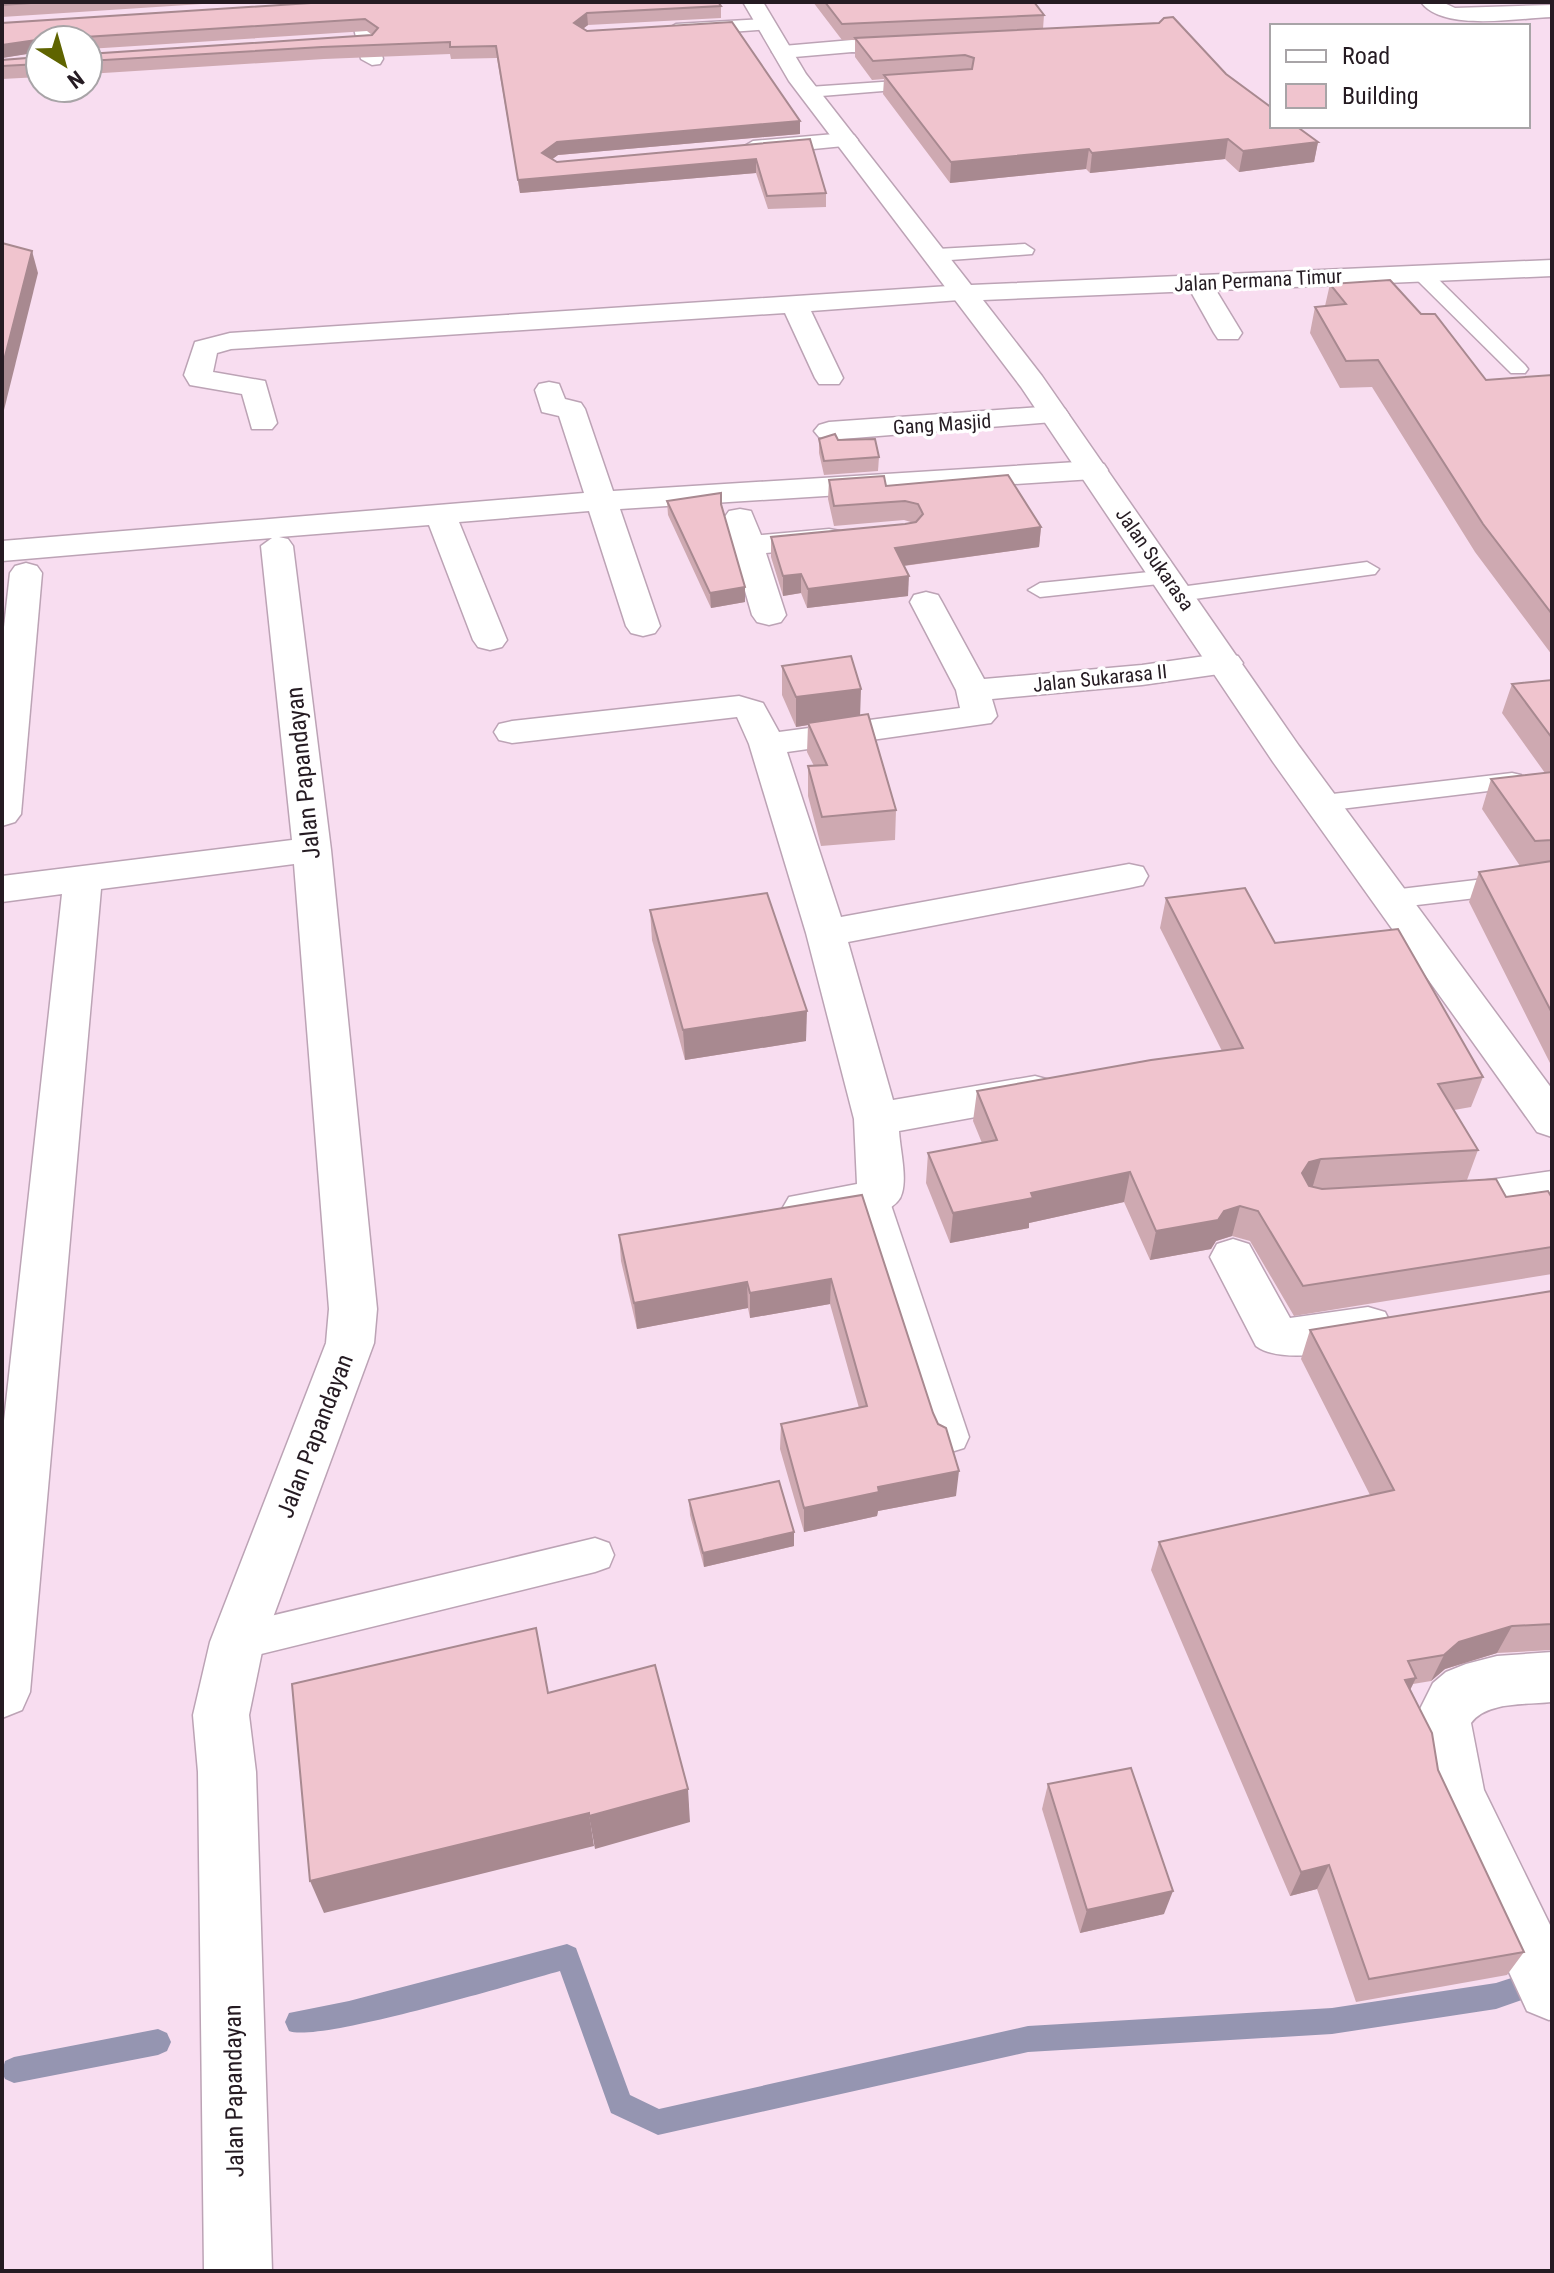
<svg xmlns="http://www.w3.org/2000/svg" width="1554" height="2273" font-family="'Roboto Condensed',sans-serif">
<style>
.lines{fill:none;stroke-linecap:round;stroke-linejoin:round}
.stream{fill:#9595b1;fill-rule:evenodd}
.lane-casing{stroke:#bca3b5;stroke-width:3}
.street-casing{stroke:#bca3b5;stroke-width:3}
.secondary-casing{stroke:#bca3b5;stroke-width:3}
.lane{fill:#fff;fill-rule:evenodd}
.street{fill:#fff;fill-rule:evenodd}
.secondary{fill:#fff;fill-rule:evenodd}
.wall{fill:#cea9b1}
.shaded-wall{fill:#a88990}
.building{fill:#f0c4ce;stroke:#a88990;stroke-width:2}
.labels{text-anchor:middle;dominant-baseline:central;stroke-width:7;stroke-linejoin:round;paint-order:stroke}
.far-street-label{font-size:20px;fill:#251b22;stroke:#fff}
.street-label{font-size:24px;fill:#251b22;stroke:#fff}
</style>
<rect width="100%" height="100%" fill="#f8ddf0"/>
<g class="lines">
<g class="stream">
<path d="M567,1944L576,1948L630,2095L659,2109L1028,2026L1332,2008L1496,1983L1530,1972L1539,1976L1543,1985L1539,1994L1496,2009L1332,2034L1028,2052L658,2135L611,2113L560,1971C516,1983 318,2043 289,2031L285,2022L289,2013L349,2001Z"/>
<path d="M158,2029L167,2033L171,2042L167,2051L158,2055L14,2083L5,2079L2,2072L5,2061L14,2057Z"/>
</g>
<g class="lane-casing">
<g id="lane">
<path d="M926,79L932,81V87L809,97L801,92L809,87Z"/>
<path d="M1025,244L1034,250L1032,254L937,261L928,255L937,249Z"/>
<path d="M1421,267L1428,269L1525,365L1528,369L1525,373H1511L1414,277L1412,273Z"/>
<path d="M1367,562L1379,569L1375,574L1180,601L1168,594L1180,587Z"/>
<path d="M1169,570L1181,577L1177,582L1040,597L1028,590L1040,583Z"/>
<path d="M1512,773L1521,775L1525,781L1521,787L1324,811L1314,809L1311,803L1314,797L1324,795Z"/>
<path d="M1552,871V889L1392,908L1382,906L1378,899L1382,892L1392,890Z"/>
<path d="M1552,1171V1195L1460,1208L1448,1205L1444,1196L1448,1187L1460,1184Z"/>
<path d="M873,1187L885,1190L889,1199L969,1437L964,1448L951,1452L938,1448L933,1437L857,1199L861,1190Z"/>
<path d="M595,1538L609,1543L614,1555L609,1567L595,1572L237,1660L223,1655L217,1642L223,1629L237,1624Z"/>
</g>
</g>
<g class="street-casing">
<g id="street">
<path d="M348,2H368L383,59L380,64L372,65L361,59Z"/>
<path d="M1421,2H1442L1455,8L1552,5V17C1517,18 1443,32 1421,2Z"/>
<path d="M765,19L772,21L775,25L772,29L676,36L666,30L676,24Z"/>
<path d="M852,40L916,42L927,48L916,54L852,52L783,58L772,52L783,46Z"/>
<path d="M846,133L854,135L858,140L854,145L753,155L741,148L753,141Z"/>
<path d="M1199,275L1208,277L1242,333L1238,339H1218L1214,333L1186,283Z"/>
<path d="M964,285L977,293L973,299L811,311L843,378L839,384H819L815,378L785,313L231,349L217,353L213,372L265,381L277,423L272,429H252L242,394L190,385L184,375L195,342L230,333Z"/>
<path d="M549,382L559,384L565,399L581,403L585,409L613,491L1093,461L1104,464L1108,470L1104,476L1093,479L620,509L660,626L655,633L643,636L631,633L626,626L589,511L459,522L507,640L502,647L490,650L478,647L473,640L429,525L279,537L288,539L293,546L331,850L377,1309L374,1343L264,1642L249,1715L256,1772L272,2271H204L198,1772L193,1715L210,1642L326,1343L329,1309L294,864L101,889L30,1692L22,1710L2,1718V1439L62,894L2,902V876L292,840L261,546L272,538L2,561V541L584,493L559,416L542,412L535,390L539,384Z"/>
<path d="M1055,406L1065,409L1069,415L1065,421L829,440L819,437L814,431L819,425L829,422Z"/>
<path d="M740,509L751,511L761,535L829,529L840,531L845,538L840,545L766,553L786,615L781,622L769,625L757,622L752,615L724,518L729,511Z"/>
<path d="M26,563L37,566L42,573L21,814L15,822L2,826V645L10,573L15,566Z"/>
<path d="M926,592L938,595L942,602L984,679L1142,665L1226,653L1238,656L1243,663L1238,670L1226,673L1142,685L992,699L997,716L991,723L787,752L841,917L1129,864L1143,867L1148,876L1143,885L1129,888L848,942L893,1100L1035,1076L1050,1080L1057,1091L1050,1102L1035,1106L899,1131C900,1149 907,1176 902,1193C896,1222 812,1228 789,1221L782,1209L789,1197L857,1184L854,1119L806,933L749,744L737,717L512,743L499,740L494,732L499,724L512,721L739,696L763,703L779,732L960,708L956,690L910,602L914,595Z"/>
<path d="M1233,1239L1249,1244L1290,1318L1368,1307L1385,1312L1392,1326L1385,1340C1354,1350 1283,1366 1256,1346L1210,1257L1217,1244Z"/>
<path d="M1552,1652V1702C1527,1705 1487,1701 1471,1723L1484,1790L1552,1929V2019L1549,2020L1527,2011L1436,1814L1427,1794L1414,1721L1433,1683L1446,1672L1466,1664L1497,1656Z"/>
</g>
</g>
<g class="secondary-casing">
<path id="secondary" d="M743,2H763L806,74L971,285L1552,260V276L983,300L1042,376L1299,746L1552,1089V1137L1537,1132L1273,762L1021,387L789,81Z"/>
</g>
<use href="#lane" class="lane"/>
<use href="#street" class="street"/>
<use href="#secondary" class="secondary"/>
</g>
<g class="wall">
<path d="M2,2H233L2,17Z"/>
<path d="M813,2H1034L1044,15L1043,29L1226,74L1318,142L1314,162L1239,172L1225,159L1090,173L1086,169L950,183L883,94L884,79L872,80L855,57V40H842Z"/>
<path d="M721,6V18L588,25L583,28L800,134L558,155L552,159L557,162L810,139L826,193V207L768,209L756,173L520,193L497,58L451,59L450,54L324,59L88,74V54L372,35L367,31L88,49V40H40V77L2,79V60L39,57L38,52L2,58V23Z"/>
<path d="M1330,284L1421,314L1486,380L1552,375V655L1475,552L1372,387L1340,388L1310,333L1315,307L1325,306Z"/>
<path d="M819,439L838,440L879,457L878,471L824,475L819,453Z"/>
<path d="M829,480L886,486L1041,527L1039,547L904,566L908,596L807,608L801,593L783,596L771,557V537L914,523L904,520L834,526L828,499Z"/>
<path d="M721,493L722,507L745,602L711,608L668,515L667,501Z"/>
<path d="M782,666L860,716L896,810L895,840L821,846L808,796V766H814L807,752L808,725L796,727L782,695Z"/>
<path d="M1552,680V1067L1469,902L1479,872L1520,866L1482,809L1491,779L1545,773L1502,713L1512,684Z"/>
<path d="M1166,898L1275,943L1483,1077L1471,1107L1454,1110L1478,1150L1467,1180L1320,1189L1552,1198V1274L1294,1316L1250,1241L1232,1236L1216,1241L1211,1249L1150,1260L1124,1202L1029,1223V1228L950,1243L926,1183L928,1153L982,1143L973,1121L977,1091L1222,1051L1160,928Z"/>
<path d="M650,910L806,1041L685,1060L652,940Z"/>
<path d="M862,1195L956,1496L878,1511L877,1516L804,1532L780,1449L781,1424L859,1408L830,1304L750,1318L748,1308L637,1329L621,1261L619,1235Z"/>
<path d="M1552,1291V1650L1497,1653L1445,1669L1431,1681L1413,1684L1410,1690L1438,1770L1524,1952L1507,1975L1356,2002L1317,1889L1290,1896L1151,1570L1159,1542L1370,1495L1301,1359L1310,1330Z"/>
<path d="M689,1500L794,1546L704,1567L690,1515Z"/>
<path d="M1048,1784L1164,1914L1080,1933L1042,1809Z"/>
</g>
<g class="shaded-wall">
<path d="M587,13L588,25L575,35L574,23Z"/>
<path d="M37,40L40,52L2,58V45Z"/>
<path d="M800,121V134L558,155L543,166L542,153L557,142Z"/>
<path d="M1228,139L1225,159L1090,173L1092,153Z"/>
<path d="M1318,142L1314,162L1239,172L1243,151Z"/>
<path d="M1089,149L1086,169L950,183L951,162Z"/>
<path d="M756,159V173L520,193L518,180Z"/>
<path d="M32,251L38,273L2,418V368Z"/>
<path d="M1041,527L1039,547L894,567L895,548Z"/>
<path d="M801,574V593L783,596V576Z"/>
<path d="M909,576L908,596L807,608L808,589Z"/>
<path d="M745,587V602L711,608L710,593Z"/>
<path d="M861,689L860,718L808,723V725L796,727V697Z"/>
<path d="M807,1011L806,1041L685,1060L683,1030Z"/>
<path d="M1321,1159L1312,1189L1300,1192L1302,1173L1309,1162Z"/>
<path d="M1130,1172L1124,1202L1029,1223V1228L950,1243L953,1213L1031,1193Z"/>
<path d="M1240,1206L1232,1236L1216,1241L1211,1249L1150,1260L1156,1231Z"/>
<path d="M831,1279L830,1304L750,1318V1293Z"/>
<path d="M747,1282L748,1308L637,1329L634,1303Z"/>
<path d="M959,1471L956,1496L878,1511L877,1516L804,1532V1508L878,1487Z"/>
<path d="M794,1532V1546L704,1567L703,1553Z"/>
<path d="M1512,1626L1497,1653L1445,1669L1431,1681L1444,1655L1459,1642Z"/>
<path d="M1416,1678L1403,1704L1405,1680Z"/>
<path d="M688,1789L690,1822L595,1849L589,1816Z"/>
<path d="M589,1813L594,1846L324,1913L310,1881Z"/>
<path d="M1329,1865L1317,1889L1290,1896L1301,1872Z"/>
<path d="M1173,1891L1164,1914L1080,1933L1087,1910Z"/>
</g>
<g class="building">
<path d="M2,2H46L2,5Z"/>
<path d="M326,2H718L721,6L587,13L574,23L587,31L732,22L800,121L557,142L542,153L557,162L810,139L826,193L767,196L756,159L518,180L496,46L450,47V42L322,47L88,61V54L372,35L378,28L365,19L85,37L84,40H40V64L2,66V60L39,57L37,40L2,45V23Z"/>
<path d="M825,2H1034L1044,15L842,24Z"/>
<path d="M1173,17L1226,74L1272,108V126H1296L1318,142L1243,151L1228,139L1092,153L1089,149L951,162L884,75L972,69L974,58L965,55L873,61L855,38L1159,23L1164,18Z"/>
<path d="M2,243L32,251L2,368Z"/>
<path d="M1390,280L1421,314H1435L1486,380L1552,375V614L1483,524L1378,360L1346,361L1315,307L1346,304L1330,284Z"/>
<path d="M835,434L838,440L875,439L879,457L824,461L819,439Z"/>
<path d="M1008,475L1041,527L895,548L909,576L808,589L801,574L783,576L771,537L905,524L916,522L923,514L918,504L905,501L834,506L829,480L884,476L886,486Z"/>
<path d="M721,493V504L745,587L710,593L667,501Z"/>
<path d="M851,656L861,689L796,697L782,666Z"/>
<path d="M1552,680V738L1512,684Z"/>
<path d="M868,714L896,810L822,817L808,766L827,765L808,723Z"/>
<path d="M1552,772V840L1535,841L1491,779Z"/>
<path d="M1552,861V1013L1479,872Z"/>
<path d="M1245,888L1275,943L1398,929L1483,1077L1438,1084L1478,1150L1321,1159L1309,1162L1302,1173L1309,1186L1322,1189L1496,1179L1506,1197L1548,1191L1552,1198V1247L1303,1286L1258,1211L1240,1206L1224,1211L1218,1220L1156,1231L1130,1172L1031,1193L1033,1198L953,1213L928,1153L997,1140L977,1091L1151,1060L1243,1048L1166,898Z"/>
<path d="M767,893L807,1011L683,1030L650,910Z"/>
<path d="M862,1195L933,1413L938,1424L946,1428L959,1471L878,1487L879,1492L804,1508L781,1424L867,1406L831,1279L750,1293L747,1282L634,1303L619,1235Z"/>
<path d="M1552,1291V1624L1512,1626L1459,1642L1444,1655L1408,1661L1416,1678L1405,1680L1432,1733L1438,1770L1524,1952L1369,1979L1329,1865L1301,1872L1159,1542L1394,1490L1310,1330Z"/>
<path d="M779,1481L794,1532L703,1553L689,1500Z"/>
<path d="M536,1628L548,1693L655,1665L688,1789L589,1816V1813L310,1881L292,1684Z"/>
<path d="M1131,1768L1173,1891L1087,1910L1048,1784Z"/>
</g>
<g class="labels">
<g class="far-street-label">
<text transform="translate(1258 280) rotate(-3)">Jalan Permana Timur</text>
<text transform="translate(942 424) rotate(-4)">Gang Masjid</text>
<text transform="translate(1155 559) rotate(55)">Jalan Sukarasa</text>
<text transform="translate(1100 678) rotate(-6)">Jalan Sukarasa II</text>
</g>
<g class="street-label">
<text transform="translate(303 773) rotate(-96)">Jalan Papandayan</text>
<text transform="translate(315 1436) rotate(-69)">Jalan Papandayan</text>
<text transform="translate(234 2091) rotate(-91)">Jalan Papandayan</text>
</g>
</g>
<rect width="1554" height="2273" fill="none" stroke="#251b22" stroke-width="8"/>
<rect x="1270" y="24" width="260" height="104" fill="#ffffff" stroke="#a8a4a7" stroke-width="2"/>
<rect x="1286" y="50" width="40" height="12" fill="#ffffff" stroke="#a8a4a7" stroke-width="2"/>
<text x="1342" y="64" font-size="24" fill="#251b22">Road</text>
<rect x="1286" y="84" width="40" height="24" fill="#f0c4ce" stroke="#a8a4a7" stroke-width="2"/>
<text x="1342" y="104" font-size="24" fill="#251b22">Building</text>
<g transform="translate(64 64) rotate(143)"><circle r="38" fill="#ffffff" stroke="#a8a4a7" stroke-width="2"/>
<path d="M0-6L14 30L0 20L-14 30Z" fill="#5f6400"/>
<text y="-12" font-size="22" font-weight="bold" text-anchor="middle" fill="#251b22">N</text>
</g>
</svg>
